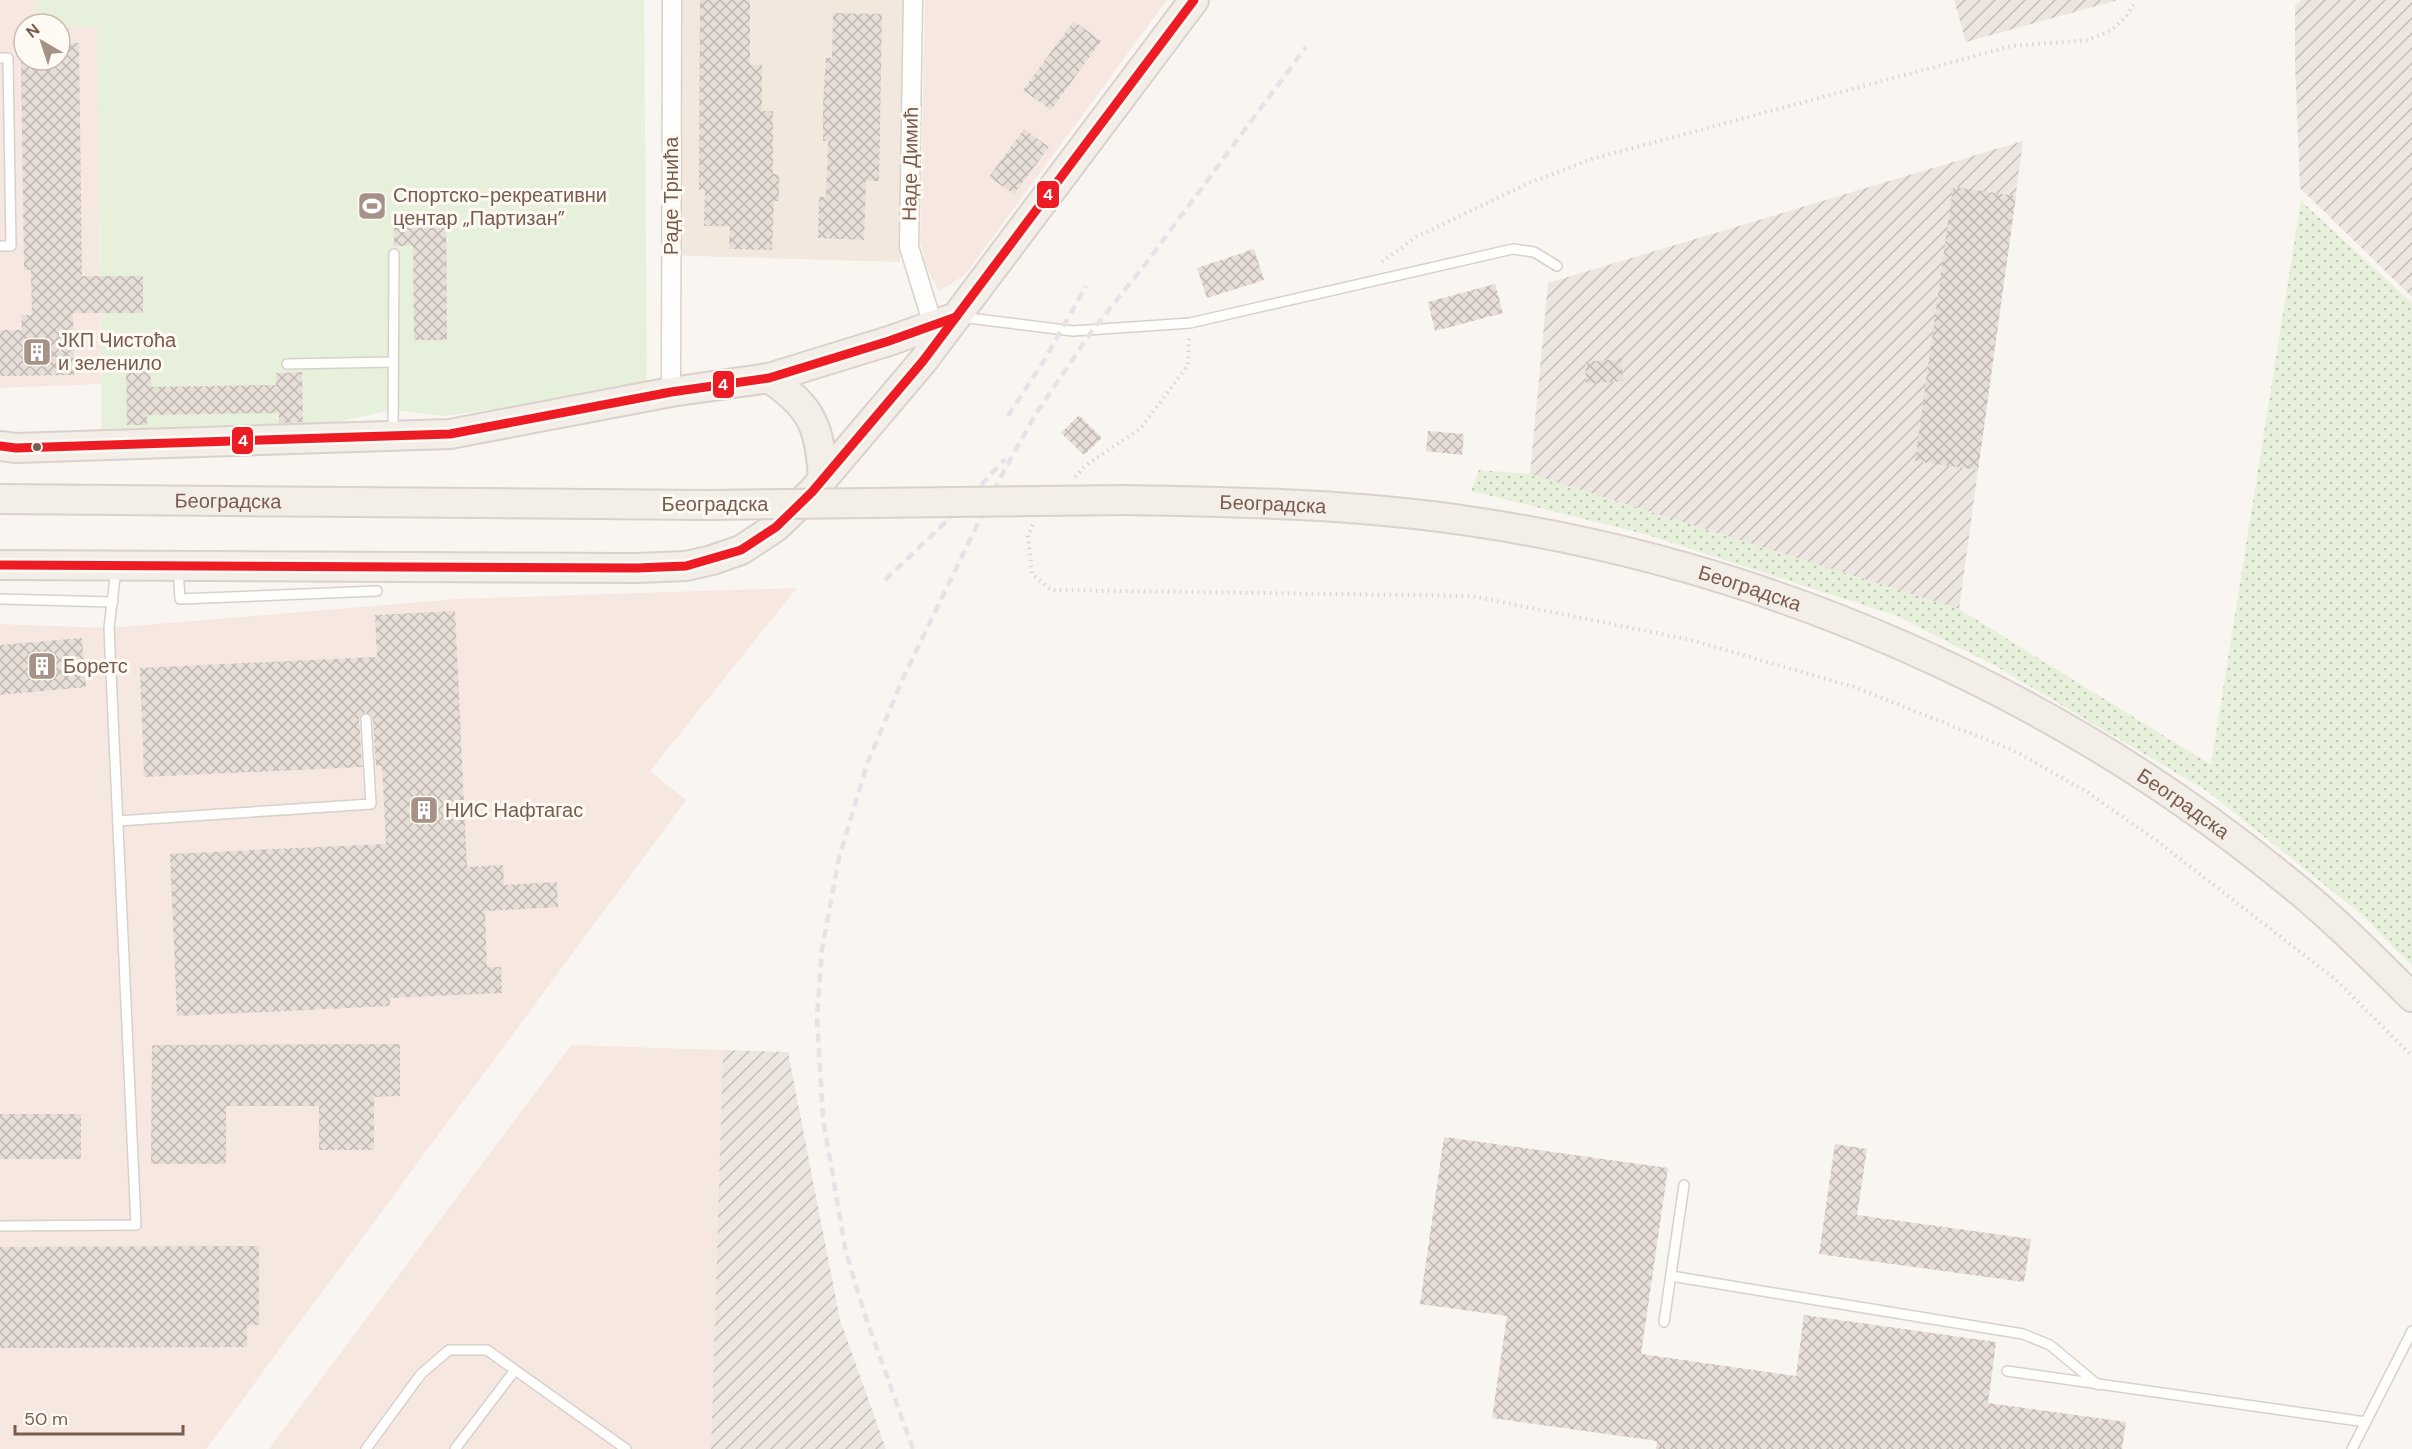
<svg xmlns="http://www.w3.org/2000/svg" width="2412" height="1449" font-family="'DM Sans',sans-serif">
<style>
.residential{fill:#f2e8de}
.commercial{fill:#f6e8e1}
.industrial{fill:url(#industrial-furrows)}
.grass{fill:url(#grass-dots)}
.pitch{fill:#e7f0db}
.building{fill:url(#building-cross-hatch)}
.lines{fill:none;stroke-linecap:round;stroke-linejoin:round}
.service-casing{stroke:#d7d1cb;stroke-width:12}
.minor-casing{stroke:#d7d1cb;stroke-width:21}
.primary-casing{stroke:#dad1cc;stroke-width:32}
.path{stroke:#dcd5d0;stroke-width:4;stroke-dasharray:1.5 4.5;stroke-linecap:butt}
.service{stroke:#fefefd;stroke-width:9}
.minor{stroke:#fefefd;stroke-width:18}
.primary{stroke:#f3eee8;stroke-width:28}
.rail{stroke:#e6e3e7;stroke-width:4.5;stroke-dasharray:9 6;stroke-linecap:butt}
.primary-bridge-casing{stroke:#dad1cc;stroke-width:32;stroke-linecap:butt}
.primary-bridge{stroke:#f3eee8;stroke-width:28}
.bus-1-casing{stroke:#fffaf3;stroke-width:14}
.bus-1{stroke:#ed1c24;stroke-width:9}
.bus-dot{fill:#7a5c4d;stroke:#fffaf3;stroke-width:2}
.labels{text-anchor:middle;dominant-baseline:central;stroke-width:6;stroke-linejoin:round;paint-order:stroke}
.street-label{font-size:20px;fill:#7a5c4d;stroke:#fffaf3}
.poi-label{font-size:20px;fill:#7a5c4d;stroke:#fffaf3;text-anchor:start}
.line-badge{stroke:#fffaf3;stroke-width:2}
.badge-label{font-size:16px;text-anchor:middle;font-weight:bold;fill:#fff}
</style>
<defs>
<pattern id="industrial-furrows" width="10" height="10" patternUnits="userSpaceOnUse" patternTransform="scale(1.5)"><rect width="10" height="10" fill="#ede5e0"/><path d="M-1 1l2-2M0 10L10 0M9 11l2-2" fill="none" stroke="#c5bdb8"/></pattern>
<pattern id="grass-dots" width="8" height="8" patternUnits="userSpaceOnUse" patternTransform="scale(1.5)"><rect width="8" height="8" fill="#e7f0db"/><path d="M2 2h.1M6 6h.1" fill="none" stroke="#c0c6b4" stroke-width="1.8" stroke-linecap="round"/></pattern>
<pattern id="building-cross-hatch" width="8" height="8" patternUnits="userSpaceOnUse" patternTransform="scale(1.5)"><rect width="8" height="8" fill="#e6ded7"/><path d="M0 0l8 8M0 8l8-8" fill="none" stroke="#bfb7b1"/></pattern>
</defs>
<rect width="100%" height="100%" fill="#f9f5f0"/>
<path class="residential" d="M663,0H907L900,262L663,255Z"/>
<g class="commercial">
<path d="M0,0H37V24H24V60H60V27L97,26L101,384L0,388Z"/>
<path d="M925,0H1167L965,275L939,291L926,267L920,242Z"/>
<path d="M797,588L650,771L686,800L206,1449H0V624L109,628L457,599Z"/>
<path d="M571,1045L723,1050L711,1449H269Z"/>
</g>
<g class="industrial">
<path d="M1954,0H2118L1966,42Z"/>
<path d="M2301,0H2412V297L2300,188L2295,62V6Z"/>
<path d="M2023,141L1959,609L1530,474L1548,283Z"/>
<path d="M723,1050L788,1052L840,1320L886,1449H711Z"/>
</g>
<path class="grass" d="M2301,201L2412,303V966L2361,914L2207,791L1994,665L1897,616L1645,534L1471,491L1479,470L1530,474L1959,609L2211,765Z"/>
<path class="pitch" d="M37,0H644L647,389L444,416L402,411L383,412L314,427L102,434L97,26L60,27V24H37Z"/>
<g class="building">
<path d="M700,0H750V65H762V111H773V174H779V201H774L772,250L729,249L730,226H704L705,190H699Z"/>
<path d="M833,13L882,14L879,181H866L864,240L818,238L819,197H826L828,141H823V104L826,58H832Z"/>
<path d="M1074,21L1101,41L1051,110L1023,90Z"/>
<path d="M60,43H79L82,276H143V313H73L74,375L0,376V330H22L21,315H32L31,270H24L21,60H60Z"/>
<path d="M1024,129L1049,147L1014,194L989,177Z"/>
<path d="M1953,187L2016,196L1978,470L1915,461Z"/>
<path d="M446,216L447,340H414L413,246H394V217Z"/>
<path d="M1254,249L1264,280L1207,298L1197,268Z"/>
<path d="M1495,284L1503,313L1435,331L1428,302Z"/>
<path d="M1621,359L1623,381L1586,384L1585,362Z"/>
<path d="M126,369H150L151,387L276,385V373L302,372L303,422L279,423V413L147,415V425H127Z"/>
<path d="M1079,415L1102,438L1084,455L1061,433Z"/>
<path d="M1428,431L1464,434L1462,455L1426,451Z"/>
<path d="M455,611L467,867L503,865L504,885L557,882L558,907L485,911L487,967H501L502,993L390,998V1006L177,1016L170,854L386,844L382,766H376L373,719L366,712L362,714L359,719L362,767L144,777L140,668L377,657L375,615Z"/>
<path d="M82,638L86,687L0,695V645Z"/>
<path d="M400,1044V1096L374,1097V1150H319V1106H226V1164H151L152,1045Z"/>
<rect x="0" y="1114" width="81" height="45"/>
<path d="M1444,1137L1668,1168L1641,1354L1796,1376L1804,1315L1996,1342L1988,1403L2126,1422L2122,1449H1656L1657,1441L1492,1418L1507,1316L1420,1304Z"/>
<path d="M1835,1144L1867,1149L1857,1215L2031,1239L2024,1282L1819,1254Z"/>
<path d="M259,1246V1325H247V1347L0,1348V1247Z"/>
</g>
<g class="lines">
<g class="service-casing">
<g id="service">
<path d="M0,58H8L11,246H0"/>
<path d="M961,317L1073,331L1190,323L1513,249L1534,252L1557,266"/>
<path d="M287,364L393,362"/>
<path d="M393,434L394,254"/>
<path d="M178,568L180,599L377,591"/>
<path d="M0,599L113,602"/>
<path d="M118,821L371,804L366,719"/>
<path d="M0,1226L136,1225L109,628L116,569"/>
<path d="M1671,1276L2023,1334L2050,1345L2098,1385"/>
<path d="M1664,1322L1684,1185"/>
<path d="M2007,1371L2366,1422"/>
<path d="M366,1449L421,1374L449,1350H487L626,1449"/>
<path d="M455,1449L515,1370"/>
<path d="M2352,1449L2412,1331"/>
</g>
</g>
<g class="minor-casing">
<g id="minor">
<path d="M913,0L909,247L933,325"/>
<path d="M671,392L672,0"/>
</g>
</g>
<g class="primary-casing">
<g id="primary">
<path d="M769,378C813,408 820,427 823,480"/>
<path d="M0,446L16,448L450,434L671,392L769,378L889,341L956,317"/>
<path id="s1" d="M0,499L707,505"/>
<path id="s2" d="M1126,500C1243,502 1359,504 1475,522C1768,566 2051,689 2281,876C2328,913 2370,955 2412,997"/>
<path d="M0,565L637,568L686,566L712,560L741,550L776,527L812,492L923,361L1194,0"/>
</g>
</g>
<g class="path">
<path d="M1382,262L1416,237L1529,183L1592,159L2012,46L2088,40L2111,30L2125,18L2136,1"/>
<path d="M1075,477L1086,465L1141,428L1188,365L1189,338"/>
<path d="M1033,525L1028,535L1032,574L1051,590L1472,596L1691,640L1854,687L2013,750L2087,792L2157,841L2335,979L2412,1056"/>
</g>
<use href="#service" class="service"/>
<use href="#minor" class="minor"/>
<use href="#primary" class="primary"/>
<g class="rail">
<path d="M1008,416L1045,359L1086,286"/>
<path d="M885,580L953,515L1005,459"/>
<path d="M913,1449L866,1318L846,1253L823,1119L817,1018L822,949L839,858L867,764L904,676L998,482L1035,415L1092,331L1147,262L1306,47"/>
</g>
<g class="primary-bridge-casing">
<path id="primary-bridge" d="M707,505L1126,500"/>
</g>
<use href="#primary-bridge" class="primary-bridge"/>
<g class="bus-1-casing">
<g id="bus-1">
<path d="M0,446L16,448L450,434L671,392L769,378L889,341L956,317"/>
<path d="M0,565L637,568L686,566L741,550L776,527L812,492L923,361L1194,0"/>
</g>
</g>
<use href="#bus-1" class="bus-1"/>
</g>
<defs>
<g id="stadium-square" transform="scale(1.5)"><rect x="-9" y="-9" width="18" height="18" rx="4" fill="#a69286" stroke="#fffaf3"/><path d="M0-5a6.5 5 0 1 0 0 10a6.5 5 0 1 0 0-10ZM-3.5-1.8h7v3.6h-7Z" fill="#fff"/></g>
<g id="building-square" transform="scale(1.5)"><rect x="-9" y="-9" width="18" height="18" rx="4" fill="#a69286" stroke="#fffaf3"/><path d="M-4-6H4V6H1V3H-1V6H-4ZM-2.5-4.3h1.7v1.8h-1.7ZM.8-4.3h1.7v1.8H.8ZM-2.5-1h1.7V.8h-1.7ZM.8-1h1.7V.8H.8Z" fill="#fff"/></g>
</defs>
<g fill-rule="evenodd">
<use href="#stadium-square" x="372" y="206"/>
<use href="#building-square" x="37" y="352"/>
<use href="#building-square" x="42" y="666"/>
<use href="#building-square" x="424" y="810"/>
</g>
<circle class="bus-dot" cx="37" cy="447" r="5"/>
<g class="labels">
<g class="street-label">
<text transform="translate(910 164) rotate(-89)">Наде Димић</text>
<text transform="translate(671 196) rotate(-90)">Раде Трнића</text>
<text stroke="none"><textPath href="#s1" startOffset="228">Београдска</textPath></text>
<text x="715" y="504">Београдска</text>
<text stroke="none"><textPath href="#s2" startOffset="147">Београдска</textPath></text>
<text stroke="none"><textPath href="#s2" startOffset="633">Београдска</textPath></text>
<text stroke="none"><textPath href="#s2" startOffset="1119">Београдска</textPath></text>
</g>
<g class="poi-label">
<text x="393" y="195">Спортско-рекреативни<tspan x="393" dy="23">центар „Партизан”</tspan></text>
<text x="58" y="340">ЈКП Чистоћа<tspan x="58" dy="23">и зеленило</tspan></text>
<text x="63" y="666">Боретс</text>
<text x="445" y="810">НИС Нафтагас</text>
</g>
</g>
<g class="line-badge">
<rect x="1036" y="180" width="24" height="29" rx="6" fill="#ed1c24"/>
<rect x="712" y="370" width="23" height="29" rx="6" fill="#ed1c24"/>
<rect x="231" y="426" width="23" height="29" rx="6" fill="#ed1c24"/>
</g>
<g class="badge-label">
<text x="1048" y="200">4</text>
<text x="723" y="390">4</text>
<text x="243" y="446">4</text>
</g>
<g transform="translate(42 42) rotate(321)"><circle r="28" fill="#fffaf3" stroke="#cabbb1" stroke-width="1.5"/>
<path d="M0-4.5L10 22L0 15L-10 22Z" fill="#a69286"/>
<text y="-9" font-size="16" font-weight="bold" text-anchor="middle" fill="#7a5c4d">N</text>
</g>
<path d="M15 1425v9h168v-9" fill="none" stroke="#7a5c4d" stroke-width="3"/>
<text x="24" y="1425" font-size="18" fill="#7a5c4d" stroke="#fffaf3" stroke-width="4.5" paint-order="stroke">50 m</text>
</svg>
